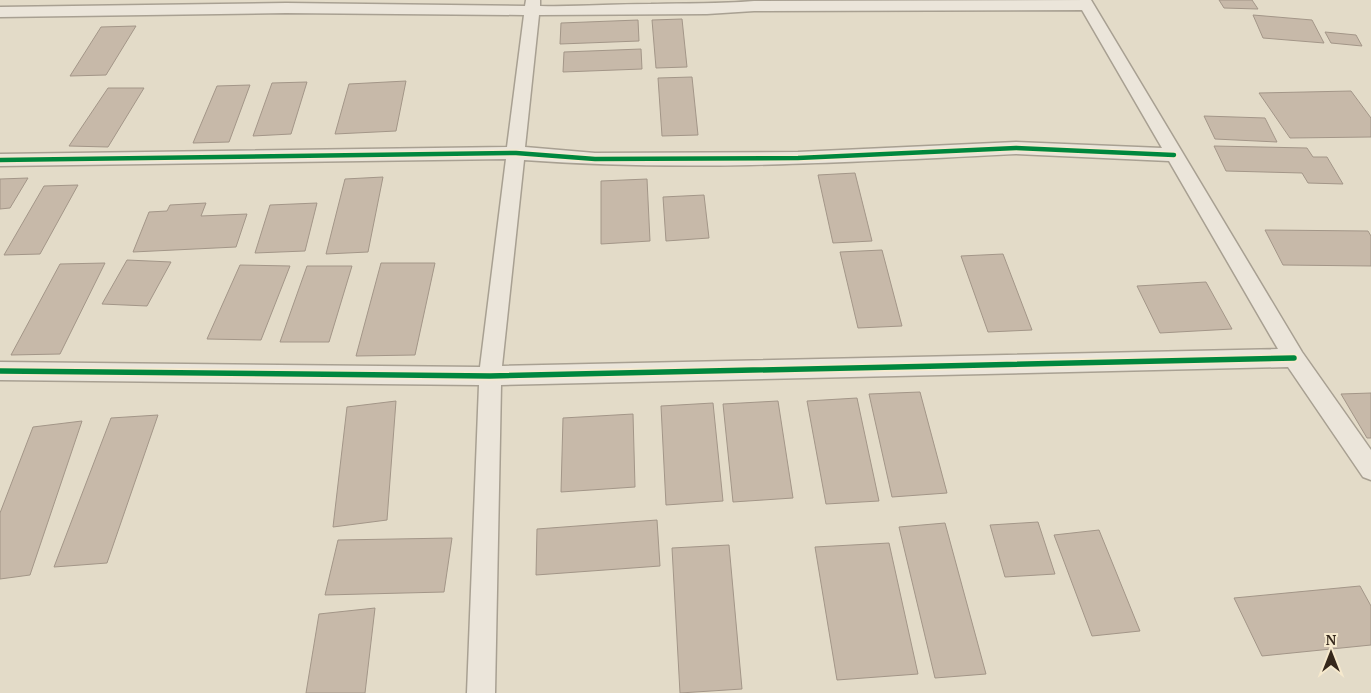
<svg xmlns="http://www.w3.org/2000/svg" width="1371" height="693" font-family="'PT Serif',serif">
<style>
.building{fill:#c7b9a9;stroke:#a39688}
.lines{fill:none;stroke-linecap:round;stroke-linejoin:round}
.street-casing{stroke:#a8a092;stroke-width:3}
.street{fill:#ebe5da;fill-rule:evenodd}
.cycleway-far1-casing{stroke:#f6e9cd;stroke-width:7}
.cycleway-casing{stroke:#f6e9cd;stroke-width:9}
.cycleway-far1{stroke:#00873e;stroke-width:4.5}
.cycleway{stroke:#00873e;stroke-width:5.5}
</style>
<rect width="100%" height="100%" fill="#e3dbc8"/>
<g class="building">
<path d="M1219,0H1252L1258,9L1224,8Z"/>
<path d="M1253,15L1312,20L1324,43L1263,38Z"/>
<path d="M682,19L687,67L656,68L652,20Z"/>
<path d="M638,20L639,41L560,44L561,23Z"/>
<path d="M136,26L106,75L70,76L101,27Z"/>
<path d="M1325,32L1356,35L1362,46L1331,43Z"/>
<path d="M641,49L642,69L563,72L564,52Z"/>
<path d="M692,77L698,135L662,136L658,78Z"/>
<path d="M406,81L396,131L335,134L349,84Z"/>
<path d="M307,82L291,134L253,136L272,83Z"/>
<path d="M250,85L229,142L193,143L217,86Z"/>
<path d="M108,88H144L108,147L69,146Z"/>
<path d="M1351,91L1371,118V137L1290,138L1259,93Z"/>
<path d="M1204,116L1265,118L1277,142L1215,139Z"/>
<path d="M1214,146L1307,148L1313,157H1327L1343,184L1308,183L1302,173L1226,171Z"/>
<path d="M855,173L872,241L833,243L818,175Z"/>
<path d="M383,177L368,252L326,254L345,179Z"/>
<path d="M28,178L10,208L0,209V179Z"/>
<path d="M647,179L650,241L601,244V181Z"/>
<path d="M78,185L40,254L4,255L44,186Z"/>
<path d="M704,195L709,238L666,241L663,197Z"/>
<path d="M206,203L201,216L247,214L236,247L133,252L149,212L167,211L170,205Z"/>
<path d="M317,203L305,251L255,253L270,205Z"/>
<path d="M1265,230L1368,231L1371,236V266L1283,265Z"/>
<path d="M882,250L902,326L858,328L840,252Z"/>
<path d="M1003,254L1032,330L988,332L961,256Z"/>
<path d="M127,260L171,262L147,306L102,304Z"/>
<path d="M105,263L60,354L11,355L60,264Z"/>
<path d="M381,263H435L415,355L356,356Z"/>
<path d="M240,265L290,266L261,340L207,339Z"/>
<path d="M307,266H352L329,342H280Z"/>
<path d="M1206,282L1232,329L1160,333L1137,286Z"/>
<path d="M920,392L947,493L892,497L869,394Z"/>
<path d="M1371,393V438H1367L1341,394Z"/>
<path d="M857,398L879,501L826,504L807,401Z"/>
<path d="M396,401L387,520L333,527L347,407Z"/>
<path d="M778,401L793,498L733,502L723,404Z"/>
<path d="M713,403L723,501L666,505L661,406Z"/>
<path d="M633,414L635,487L561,492L563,418Z"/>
<path d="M158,415L107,563L54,567L111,418Z"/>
<path d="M82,421L30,575L0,579V513L33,427Z"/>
<path d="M657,520L660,566L536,575L537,529Z"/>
<path d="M1038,522L1055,574L1005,577L990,525Z"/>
<path d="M945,523L986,674L935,678L899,527Z"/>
<path d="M1099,530L1140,631L1092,636L1054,535Z"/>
<path d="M452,538L444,592L325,595L338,540Z"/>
<path d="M889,543L918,674L837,680L815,547Z"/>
<path d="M729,545L742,689L680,693L672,548Z"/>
<path d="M1360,586L1371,606V645L1262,656L1234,598Z"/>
<path d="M375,608L365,693H306L319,614Z"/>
</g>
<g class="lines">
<g class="street-casing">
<path id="street" d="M526,0H540V6C577,7 614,4 651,4C685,3 719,4 754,1L1091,0L1302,352L1371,450V480L1363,477L1288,367L501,385L495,693H467L479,385L0,380V362L480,367L506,159L0,166V154L507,147L524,15L286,13L0,17V7L286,3L525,6ZM1082,10L1162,148L1016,142L798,152L595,153L525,147L539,15L707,14L754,11ZM1016,154L1169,161L1278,349L502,366L524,160C687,172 852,162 1016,154Z"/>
</g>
<use href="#street" class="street"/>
<g class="cycleway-far1-casing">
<path id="cycleway-far1" d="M0,160L516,153L595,159L798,158L1016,148L1174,155"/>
</g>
<g class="cycleway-casing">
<path id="cycleway" d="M0,371L490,376L1294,358"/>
</g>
<use href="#cycleway-far1" class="cycleway-far1"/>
<use href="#cycleway" class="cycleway"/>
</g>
<g transform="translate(1331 653)" stroke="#f6e9cd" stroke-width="4" paint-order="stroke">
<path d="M0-4L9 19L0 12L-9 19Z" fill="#35271b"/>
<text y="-8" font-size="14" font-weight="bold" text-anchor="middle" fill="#35271b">N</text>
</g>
</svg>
